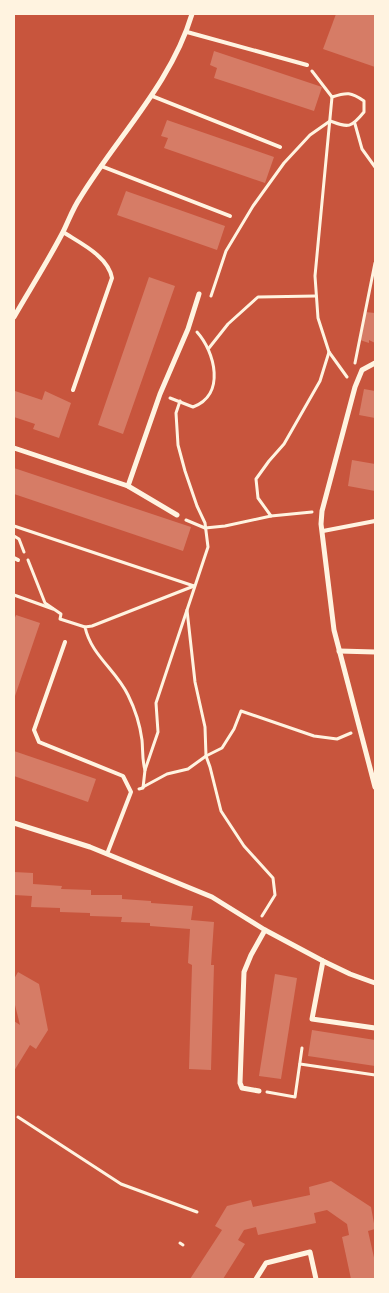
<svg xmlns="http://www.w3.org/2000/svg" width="389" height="1293" font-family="'Noto Sans',sans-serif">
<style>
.building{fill:#d67c66}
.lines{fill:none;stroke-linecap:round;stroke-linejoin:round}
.path{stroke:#fff3e0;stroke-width:3}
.service{stroke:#fff3e0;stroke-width:4}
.minor{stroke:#fff3e0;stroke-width:5}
</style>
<rect width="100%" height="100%" fill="#c8553d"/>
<g class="building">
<path d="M336,14H375V67L323,49Z"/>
<path d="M214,51L322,87L314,111L214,78L217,68L210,65Z"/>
<path d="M167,120L274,157L265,183L164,148L168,138L161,136Z"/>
<path d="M126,191L225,226L217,250L117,215Z"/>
<path d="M149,277L175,286L123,434L98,425Z"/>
<path d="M365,312L375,313V343L369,340V343L360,340Z"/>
<path d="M364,389L375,391V418L359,415Z"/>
<path d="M15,391L42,400L45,391L71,403L59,438L33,429L35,424L14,417Z"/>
<path d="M352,460L375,464V491L348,486Z"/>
<path d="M14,468L191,527L183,551L14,494Z"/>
<path d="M16,615L40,623L14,699V620Z"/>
<path d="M14,751L96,779L88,802L14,776Z"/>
<path d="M14,872L33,873V884L62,886L61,889L91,890V895H122V899L151,901V903L193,906L191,920L214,922L211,965H214L211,1070L189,1069L192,965L188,963L190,929L150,926V923L121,922L122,917L90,916V913L60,912V908L31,907L32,896L14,895Z"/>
<path d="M18,972L39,984L48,1030L36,1049L30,1045L14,1071V1021L20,1025L14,1001V979Z"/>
<path d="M275,974L297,978L281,1079L259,1076Z"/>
<path d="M312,1030L375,1040V1066L308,1056Z"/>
<path d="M331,1181L371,1207L375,1229L368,1231L375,1262V1279H351L342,1237L349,1235L347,1224L327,1210L314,1213L316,1223L258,1235L256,1227L244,1230L238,1240L245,1244L223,1279H190L222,1230L215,1226L227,1206L251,1200L253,1207L310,1195L309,1187Z"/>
</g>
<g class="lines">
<g class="path">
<path d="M312,71L332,97L315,276L318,318L329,352L347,377"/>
<path d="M355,124L362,149L375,167"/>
<path d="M211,296L226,251L253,206L284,163L310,135L330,121C349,128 351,128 364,112V101C351,92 347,92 332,97"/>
<path d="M209,348L228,324L258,297L316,296"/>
<path d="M355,363L375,263"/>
<path d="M170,398L193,407C226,395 215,352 197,332"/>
<path d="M271,516L258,498L256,479L269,461L284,444L320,381L329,352"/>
<path d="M186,520L205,528L225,526L271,516L312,512"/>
<path d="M14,526L194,586"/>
<path d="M14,536L19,539L24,552"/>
<path d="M28,560L45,603L61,614L60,619L85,627"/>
<path d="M14,595L53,609"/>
<path d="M187,610L195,682L205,727L206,756L210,767L221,811L244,846L273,878L275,895L262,916"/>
<path d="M145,770C142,760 143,750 142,740C140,725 135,709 128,695C116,670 91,655 85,627L92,626L194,586"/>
<path d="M143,787L167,774L188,769L206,756L222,748L234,729L241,711L314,736L337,739L351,733"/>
<path d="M139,789L143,788L145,770L158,732L156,703L208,547L205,523L197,506L185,471L178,445L176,413L180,401"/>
<path d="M300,1064L375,1075"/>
<path d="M267,1092L295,1097L302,1048"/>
<path d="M18,1117L121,1184L197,1212"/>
<path d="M180,1243L183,1245"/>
</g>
<g class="service">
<path d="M187,32L307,65"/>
<path d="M152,96L280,147"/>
<path d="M101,166L230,216"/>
<path d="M63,232C80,243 108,256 112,278L73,390"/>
<path d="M323,531L375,521"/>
<path d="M14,558L18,560"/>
<path d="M65,642L34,730L39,742L123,776L131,792L107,854"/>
</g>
<g class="minor">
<path d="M14,317C30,289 48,261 63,232C69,220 73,208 80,198C117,137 171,84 192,14"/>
<path d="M375,363L362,370L355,387L322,511L321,524L334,630L375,787"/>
<path d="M14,448L128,486L177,515"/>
<path d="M128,486L160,394L188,329L199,294"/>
<path d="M339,651L375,652"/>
<path d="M14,823L90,847L212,897L265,930L323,961L350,974L375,983"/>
<path d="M323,961L312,1019L375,1028"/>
<path d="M259,1091L242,1088L240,1083L244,972L251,955L265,930"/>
<path d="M256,1279L266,1263L310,1252L316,1279"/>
</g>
</g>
<rect width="389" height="1293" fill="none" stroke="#fff3e0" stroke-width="30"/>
</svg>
